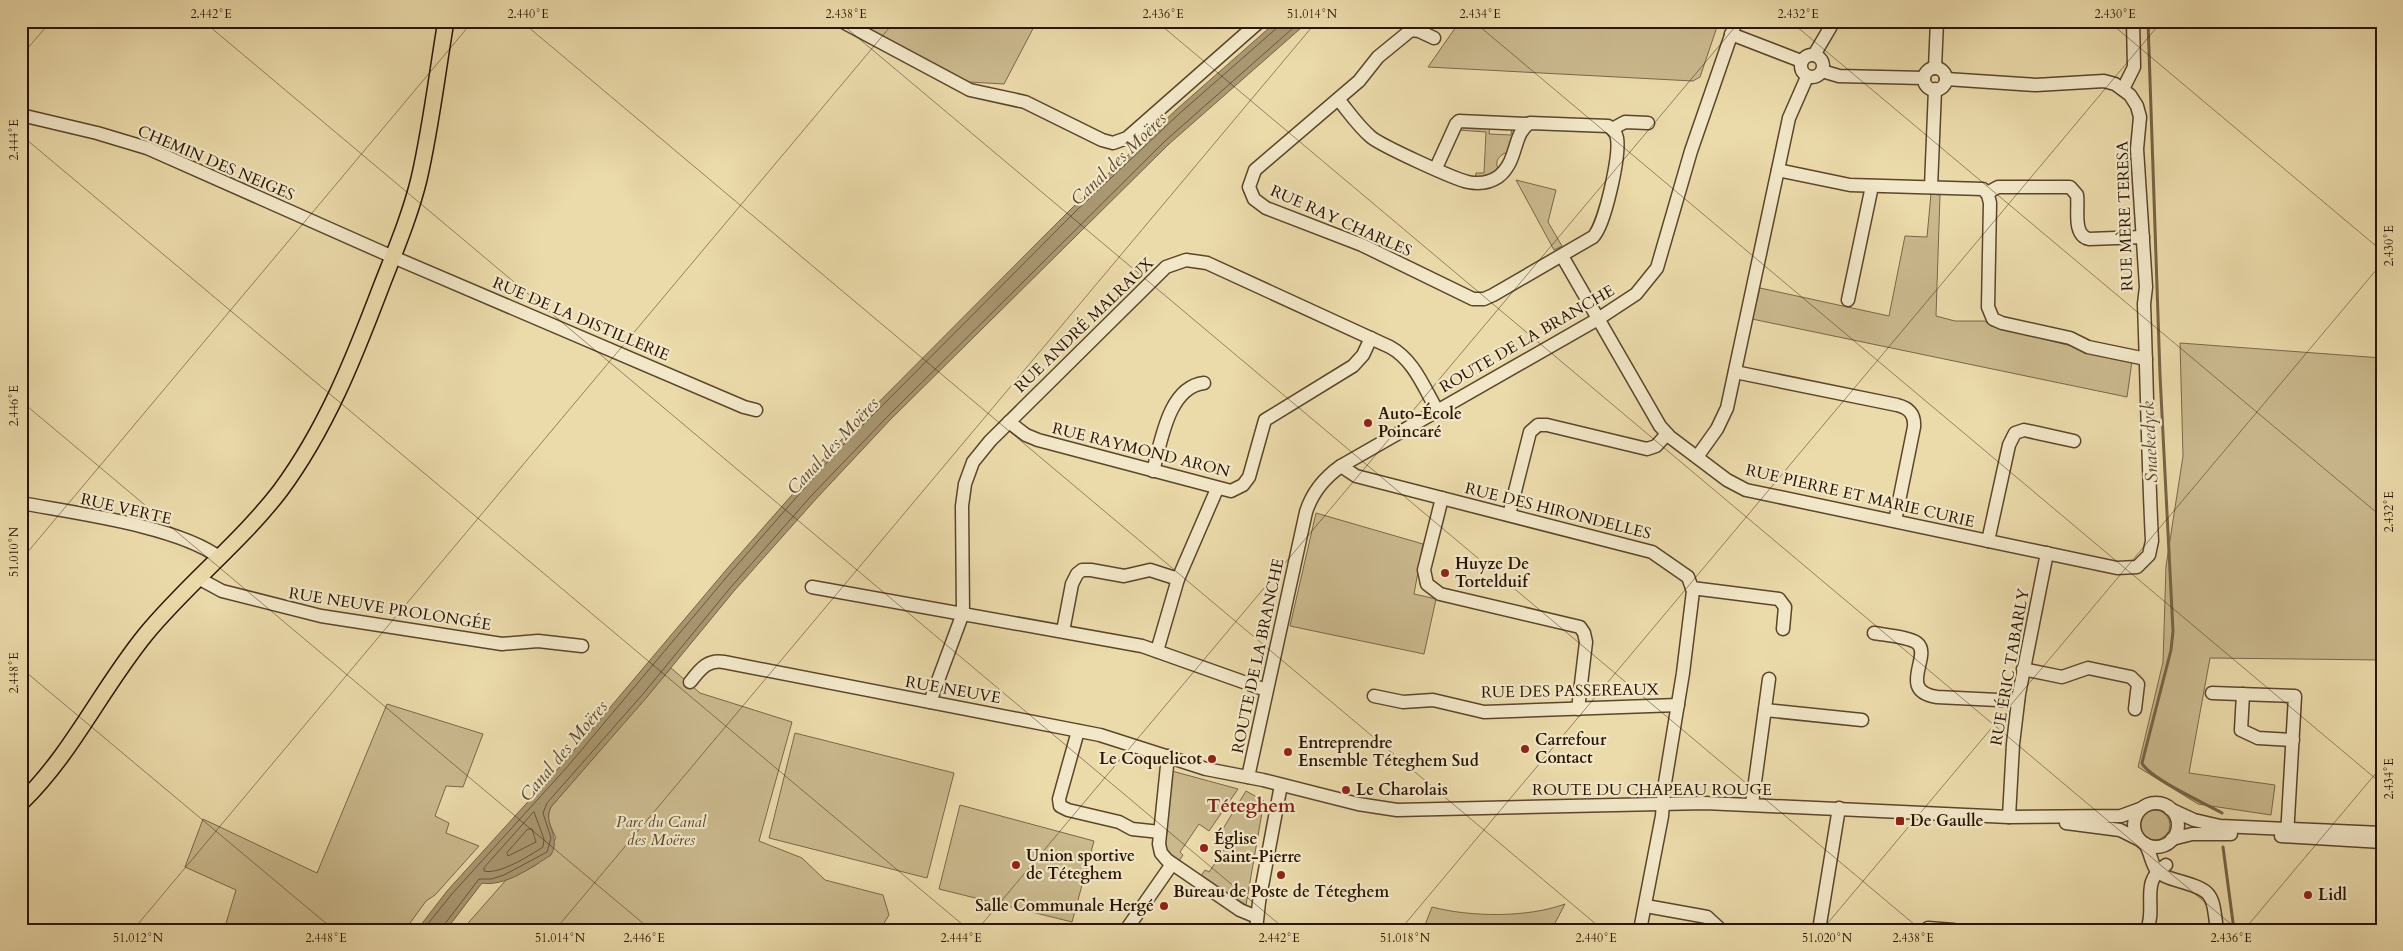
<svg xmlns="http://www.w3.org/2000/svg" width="2403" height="951" font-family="Cardo,serif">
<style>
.green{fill:#cab98d;stroke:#7a6747}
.water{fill:#a99771;stroke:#766344}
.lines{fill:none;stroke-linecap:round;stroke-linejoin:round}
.shore{stroke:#6a5639;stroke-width:1}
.stream{stroke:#766344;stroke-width:3}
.minor-casing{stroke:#5a462b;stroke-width:15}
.major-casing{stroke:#2a1501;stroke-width:18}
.minor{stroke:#f2e7c8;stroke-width:12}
.major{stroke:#ebdaaa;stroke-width:15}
.ticks{fill:none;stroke:#2a1501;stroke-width:1;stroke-opacity:0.45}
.poi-dot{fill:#8f2418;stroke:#f2e7c8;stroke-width:2}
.labels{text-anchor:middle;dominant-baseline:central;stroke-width:4.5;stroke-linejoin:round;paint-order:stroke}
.street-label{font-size:16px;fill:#2a1501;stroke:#f2e7c8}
.poi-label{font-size:16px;font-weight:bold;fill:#2a1501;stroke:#f2e7c8;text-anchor:start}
.park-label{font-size:16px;font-style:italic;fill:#5a462b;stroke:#f2e7c8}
.water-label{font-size:18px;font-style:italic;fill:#5d492e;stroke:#f2e7c8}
.quarter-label{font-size:19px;font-weight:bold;fill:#7a1f14;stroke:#f2e7c8}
.neatline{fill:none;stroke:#2a1501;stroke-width:2}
.ticks-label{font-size:12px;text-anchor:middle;fill:#2a1501}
</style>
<rect width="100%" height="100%" fill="#ebdaaa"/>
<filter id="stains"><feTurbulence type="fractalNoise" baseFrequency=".004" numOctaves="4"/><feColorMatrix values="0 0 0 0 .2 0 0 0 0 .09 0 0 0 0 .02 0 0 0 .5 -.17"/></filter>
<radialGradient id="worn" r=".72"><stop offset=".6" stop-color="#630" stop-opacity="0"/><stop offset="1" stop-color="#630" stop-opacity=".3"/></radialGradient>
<g class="green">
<path d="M854,21H1037L1004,84L969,82Z"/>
<path d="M1460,21H1719L1700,77L1693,81L1428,67Z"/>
<path d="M1460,126H1490L1489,134L1511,135L1512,126L1517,130L1511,155L1505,153C1496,158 1495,163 1499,171L1491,176L1475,179L1476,173H1484L1486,132L1458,130Z"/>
<path d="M1516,180L1556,190L1548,222L1562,246L1554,250Z"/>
<path d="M1931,194L1940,195L1936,316L1955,321H1985L1991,326L2132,361L2127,397L1752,319L1760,288L1889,316L1905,236L1927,237Z"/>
<path d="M2180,343L2382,358V660L2210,658L2189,773L2275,785L2271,815L2198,804L2138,767L2163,662L2166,566L2183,456Z"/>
<path d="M1316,513L1423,544L1414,594L1436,599L1424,654L1290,626Z"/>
<path d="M671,668L700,693L792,722L759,841L802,858L825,880L883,895L889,915L880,930H462L506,880L536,865L556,838C551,827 545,818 551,807Z"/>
<path d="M387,704L483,734L463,787L446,786L435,816L449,823L446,833L479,846L435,895L426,901L405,930H224L236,890L185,867L203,819L317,873Z"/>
<path d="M795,733L954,773L927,878L769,838Z"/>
<path d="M1172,771L1238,789L1209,831L1199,824L1180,852L1183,855L1179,861L1164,849Z"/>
<path d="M1246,791L1264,801L1246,905L1201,876L1205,870L1209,872L1228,844L1218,837Z"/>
<path d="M960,805L1094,841L1072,922L939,889Z"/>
<circle cx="2155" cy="825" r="15"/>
<path d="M1565,904L1555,923L1558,930H1423L1432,907C1470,917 1527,918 1565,904Z"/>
</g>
<path class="water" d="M1277,21H1309L1169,144L890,420L816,499L734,591L647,697L551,807C542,824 562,835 551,855C532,867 505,887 482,883L446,930H417L447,891L564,762L726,570L834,447L1074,206L1177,109Z"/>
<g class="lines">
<g class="shore">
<path d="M534,812L544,839L543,847C529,856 499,875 484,871V868Z"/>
<path d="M528,829H532L536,842L508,856L507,853Z"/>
<path d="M423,930L451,895L568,766L730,573L838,450L1078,209L1180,113L1278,27L1279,21"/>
<path d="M443,930L444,925L479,879H491L504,875L547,852L551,838L543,813L547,803L643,694L731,587L812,495L887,417L1165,141L1301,21"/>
</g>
<g class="stream">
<path d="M2148,21L2160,375L2173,631L2171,650L2142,763C2149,778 2204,803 2222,813"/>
<path d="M2223,847L2234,930"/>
</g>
<g class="minor-casing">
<g id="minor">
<path d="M841,21L970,90L1025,102L1102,140L1113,143L1127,138L1260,21"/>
<path d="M1731,34L1801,61"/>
<circle cx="1812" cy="66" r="11"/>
<path d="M1814,55L1834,21"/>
<path d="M1935,68L1937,21"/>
<circle cx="1935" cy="79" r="11"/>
<path d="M1822,71L1839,76L1924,78"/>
<path d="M2123,89L2134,67L2133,21"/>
<path d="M1338,99C1348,111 1358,126 1371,137C1382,146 1454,179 1468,182C1478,184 1489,183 1498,177C1519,161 1512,133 1530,123L1608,126C1613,129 1616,133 1617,138C1620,156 1605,225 1593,237L1493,295L1484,299H1473L1362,245L1266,208L1254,199L1249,187L1255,170L1359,81L1378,57L1411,30L1419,31L1434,38"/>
<path d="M21,115L97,133L147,148L393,257L744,407L756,410"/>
<path d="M1612,129L1625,122L1648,123"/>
<path d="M1436,168L1456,124L1459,121L1527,124"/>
<path d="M1778,170L1850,185L1983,189L1988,195L1990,203L1988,307L1993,319L2002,323L2070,338L2088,347L2146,359"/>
<path d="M1931,187L1935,89"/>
<path d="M1987,193L1998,187H2070L2077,195C2079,208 2072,235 2089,239L2143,237"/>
<path d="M1562,256L1660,426L1670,437L1727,480L1746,490L2117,568L2137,567L2149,555L2152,541C2148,462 2147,383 2144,304L2146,287L2137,149L2140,117L2137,106L2130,95L2115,84L2104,81L2036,85L1946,79"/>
<path d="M1848,300L1872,186"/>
<path d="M1735,372L1897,405C1909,408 1915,414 1914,427L1895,521"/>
<path d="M1009,422L1026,435L1038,440L1231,491L1243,485L1249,477L1265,420L1353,366L1363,355L1371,338"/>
<path d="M1697,457L1717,429L1727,408L1789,118L1807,77"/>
<path d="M1341,466L1356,476L1652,552L1688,577L1693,591L1683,673L1664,789L1662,816L1640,930"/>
<path d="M1153,471C1161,443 1168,387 1204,383"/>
<path d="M1442,498L1424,570L1427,584L1440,594L1580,627L1584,633L1586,642L1578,709"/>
<path d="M21,503C74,513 178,526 220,558"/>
<path d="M1509,515L1530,432L1538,425H1547L1647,449L1656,446L1667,434"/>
<path d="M1988,541L2009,445L2015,433L2024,430L2074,441"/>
<path d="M198,578L222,591L321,616L502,644L538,641L582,646"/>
<path d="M812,587L1142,646L1266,690"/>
<path d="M1692,588L1779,599L1785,607L1783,629"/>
<path d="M1063,631L1072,584L1077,574L1082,570H1091L1124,576L1150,570L1178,579"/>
<path d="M1874,633C1885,635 1909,637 1917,643C1933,655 1896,691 1937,697L2018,701"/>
<path d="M1157,651L1178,579L1217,489"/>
<path d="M2023,669L2062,677L2088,668L2131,677L2138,684L2135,709"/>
<path d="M690,682C700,670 707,659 724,662L1100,735L1206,769L1263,780L1358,804L1397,810L1705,803L2009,817L2121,816L2140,809"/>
<path d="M2212,693L2295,696L2287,836"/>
<path d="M2243,694L2241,730L2258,738L2293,740"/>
<path d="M1374,696L1403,702L1433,700L1484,712L1678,705"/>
<path d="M930,702L963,613L962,506L965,484L973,462L990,441L1166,267L1186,260L1207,263L1390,347C1414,360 1424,388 1437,410"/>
<path d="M1765,710L1862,720"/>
<path d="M1078,731L1059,799L1060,806L1068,810L1119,822L1132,829L1160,832"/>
<path d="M1168,756L1159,844L1161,853L1167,860L1240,910L1257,917"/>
<path d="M1248,777L1306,512C1312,493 1324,478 1341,466L1598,319L1636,294L1657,268L1691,151L1736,21"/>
<circle cx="2156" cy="825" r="22"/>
<path d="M1752,804L1769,679"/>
<path d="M2170,809L2194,820L2220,826L2382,833"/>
<path d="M2009,817L2013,744L2019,694L2047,553"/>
<path d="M2066,823L2120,830L2138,839"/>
<path d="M2281,836L2382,842"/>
<path d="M2172,839L2192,834H2231"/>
<path d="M2145,844C2151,852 2151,865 2158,872C2164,877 2172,879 2179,881C2215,891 2212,895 2217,930"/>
<path d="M1646,906L1707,917L1721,930"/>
<path d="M1928,928L1954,930"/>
<path d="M1126,930L1172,864"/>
<path d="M1256,930L1259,902L1281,785"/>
<path d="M1819,930L1839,808"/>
<path d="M2147,930C2157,906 2139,882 2166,865"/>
</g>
</g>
<g class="major-casing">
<path id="major" d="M21,803C72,754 101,689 146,634C187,584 240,543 280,491C326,429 354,358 381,287C395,251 410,216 419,179C431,127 437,74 446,21"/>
</g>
<use href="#minor" class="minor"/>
<use href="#major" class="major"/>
</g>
<path class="ticks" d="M203,21L1286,930M521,21L1603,930M838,21L1921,930M1156,21L2238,930M1473,21L2382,784M1790,21L2382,517M2108,21L2382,251M21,56L51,21M21,135L969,930M21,401L651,930M21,560L473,21M21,668L334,930M133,930L895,21M555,930L1317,21M977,930L1740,21M1400,930L2162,21M1822,930L2382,263M2244,930L2382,766"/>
<g class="poi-dot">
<circle cx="1368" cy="423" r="5"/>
<circle cx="1445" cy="573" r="5"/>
<circle cx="1525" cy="749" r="5"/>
<circle cx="1288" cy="752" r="5"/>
<circle cx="1212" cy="759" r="5"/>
<circle cx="1346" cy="790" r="5"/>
<rect x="1895" y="816" width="10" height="10" rx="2.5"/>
<circle cx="1204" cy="848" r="5"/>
<circle cx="1016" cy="865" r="5"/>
<circle cx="1281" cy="875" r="5"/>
<circle cx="2308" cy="895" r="5"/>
<circle cx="1164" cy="906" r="5"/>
</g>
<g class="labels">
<g class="street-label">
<text transform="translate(216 163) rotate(23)">CHEMIN DES NEIGES</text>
<text transform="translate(2125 216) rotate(-92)">RUE MÈRE TERESA</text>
<text transform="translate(1341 221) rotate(24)">RUE RAY CHARLES</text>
<text transform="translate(581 319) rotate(23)">RUE DE LA DISTILLERIE</text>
<text transform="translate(1084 325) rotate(-44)">RUE ANDRÉ MALRAUX</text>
<text transform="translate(1527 339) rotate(-30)">ROUTE DE LA BRANCHE</text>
<text transform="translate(1141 450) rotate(14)">RUE RAYMOND ARON</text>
<text transform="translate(1860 496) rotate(13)">RUE PIERRE ET MARIE CURIE</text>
<text transform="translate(126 509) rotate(13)">RUE VERTE</text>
<text transform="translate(1558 511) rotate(14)">RUE DES HIRONDELLES</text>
<text transform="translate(390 609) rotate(9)">RUE NEUVE PROLONGÉE</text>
<text transform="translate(1258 656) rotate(-78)">ROUTE DE LA BRANCHE</text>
<text transform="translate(2010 667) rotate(-80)">RUE ÉRIC TABARLY</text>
<text transform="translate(953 690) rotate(10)">RUE NEUVE</text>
<text transform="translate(1570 691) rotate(-1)">RUE DES PASSEREAUX</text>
<text x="1652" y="790">ROUTE DU CHAPEAU ROUGE</text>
</g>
<g class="poi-label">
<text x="1378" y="414">Auto-École<tspan x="1378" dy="18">Poincaré</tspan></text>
<text x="1455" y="564">Huyze De<tspan x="1455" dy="18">Tortelduif</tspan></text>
<text x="1535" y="740">Carrefour<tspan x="1535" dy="18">Contact</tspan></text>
<text x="1298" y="743">Entreprendre<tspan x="1298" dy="18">Ensemble Téteghem Sud</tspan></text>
<text x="1202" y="759" text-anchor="end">Le Coquelicot</text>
<text x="1356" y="790">Le Charolais</text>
<text x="1910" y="821">De Gaulle</text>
<text x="1214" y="839">Église<tspan x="1214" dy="18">Saint-Pierre</tspan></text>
<text x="1026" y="856">Union sportive<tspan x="1026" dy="18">de Téteghem</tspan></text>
<text x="1281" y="892" text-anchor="middle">Bureau de Poste de Téteghem</text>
<text x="2318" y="895">Lidl</text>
<text x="1154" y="906" text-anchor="end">Salle Communale Hergé</text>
</g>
<g class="park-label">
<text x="661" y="822">Parc du Canal<tspan x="661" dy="18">des Moëres</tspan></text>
</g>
<g class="water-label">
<text transform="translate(1119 159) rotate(-44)">Canal des Moëres</text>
<text transform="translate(2150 442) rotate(-93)">Snaekedyck</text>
<text transform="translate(833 446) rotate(-47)">Canal des Moëres</text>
<text transform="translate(564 751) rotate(-50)">Canal des Moëres</text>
</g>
<g class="quarter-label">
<text x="1251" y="806">Téteghem</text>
</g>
</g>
<rect width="2403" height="951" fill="none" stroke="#ebdaaa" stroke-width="55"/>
<rect x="28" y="28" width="2348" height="896" class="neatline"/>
<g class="ticks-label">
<text x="211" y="18">2.442°E</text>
<text x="528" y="18">2.440°E</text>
<text x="846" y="18">2.438°E</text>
<text x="1163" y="18">2.436°E</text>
<text x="1312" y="18">51.014°N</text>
<text x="1480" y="18">2.434°E</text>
<text x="1798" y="18">2.432°E</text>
<text x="2115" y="18">2.430°E</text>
<text transform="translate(14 140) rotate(-90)" y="4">2.444°E</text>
<text transform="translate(2389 246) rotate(-90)" y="4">2.430°E</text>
<text transform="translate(14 406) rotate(-90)" y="4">2.446°E</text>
<text transform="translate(2389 512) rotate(-90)" y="4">2.432°E</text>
<text transform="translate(14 552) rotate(-90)" y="4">51.010°N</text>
<text transform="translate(14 673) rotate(-90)" y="4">2.448°E</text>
<text transform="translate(2389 779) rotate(-90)" y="4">2.434°E</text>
<text x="138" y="942">51.012°N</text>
<text x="326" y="942">2.448°E</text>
<text x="560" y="942">51.014°N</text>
<text x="644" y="942">2.446°E</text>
<text x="961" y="942">2.444°E</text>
<text x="1279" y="942">2.442°E</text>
<text x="1405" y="942">51.018°N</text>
<text x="1596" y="942">2.440°E</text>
<text x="1827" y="942">51.020°N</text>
<text x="1913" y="942">2.438°E</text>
<text x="2231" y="942">2.436°E</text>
</g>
<rect width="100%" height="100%" filter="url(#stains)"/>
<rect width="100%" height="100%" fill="url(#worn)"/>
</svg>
